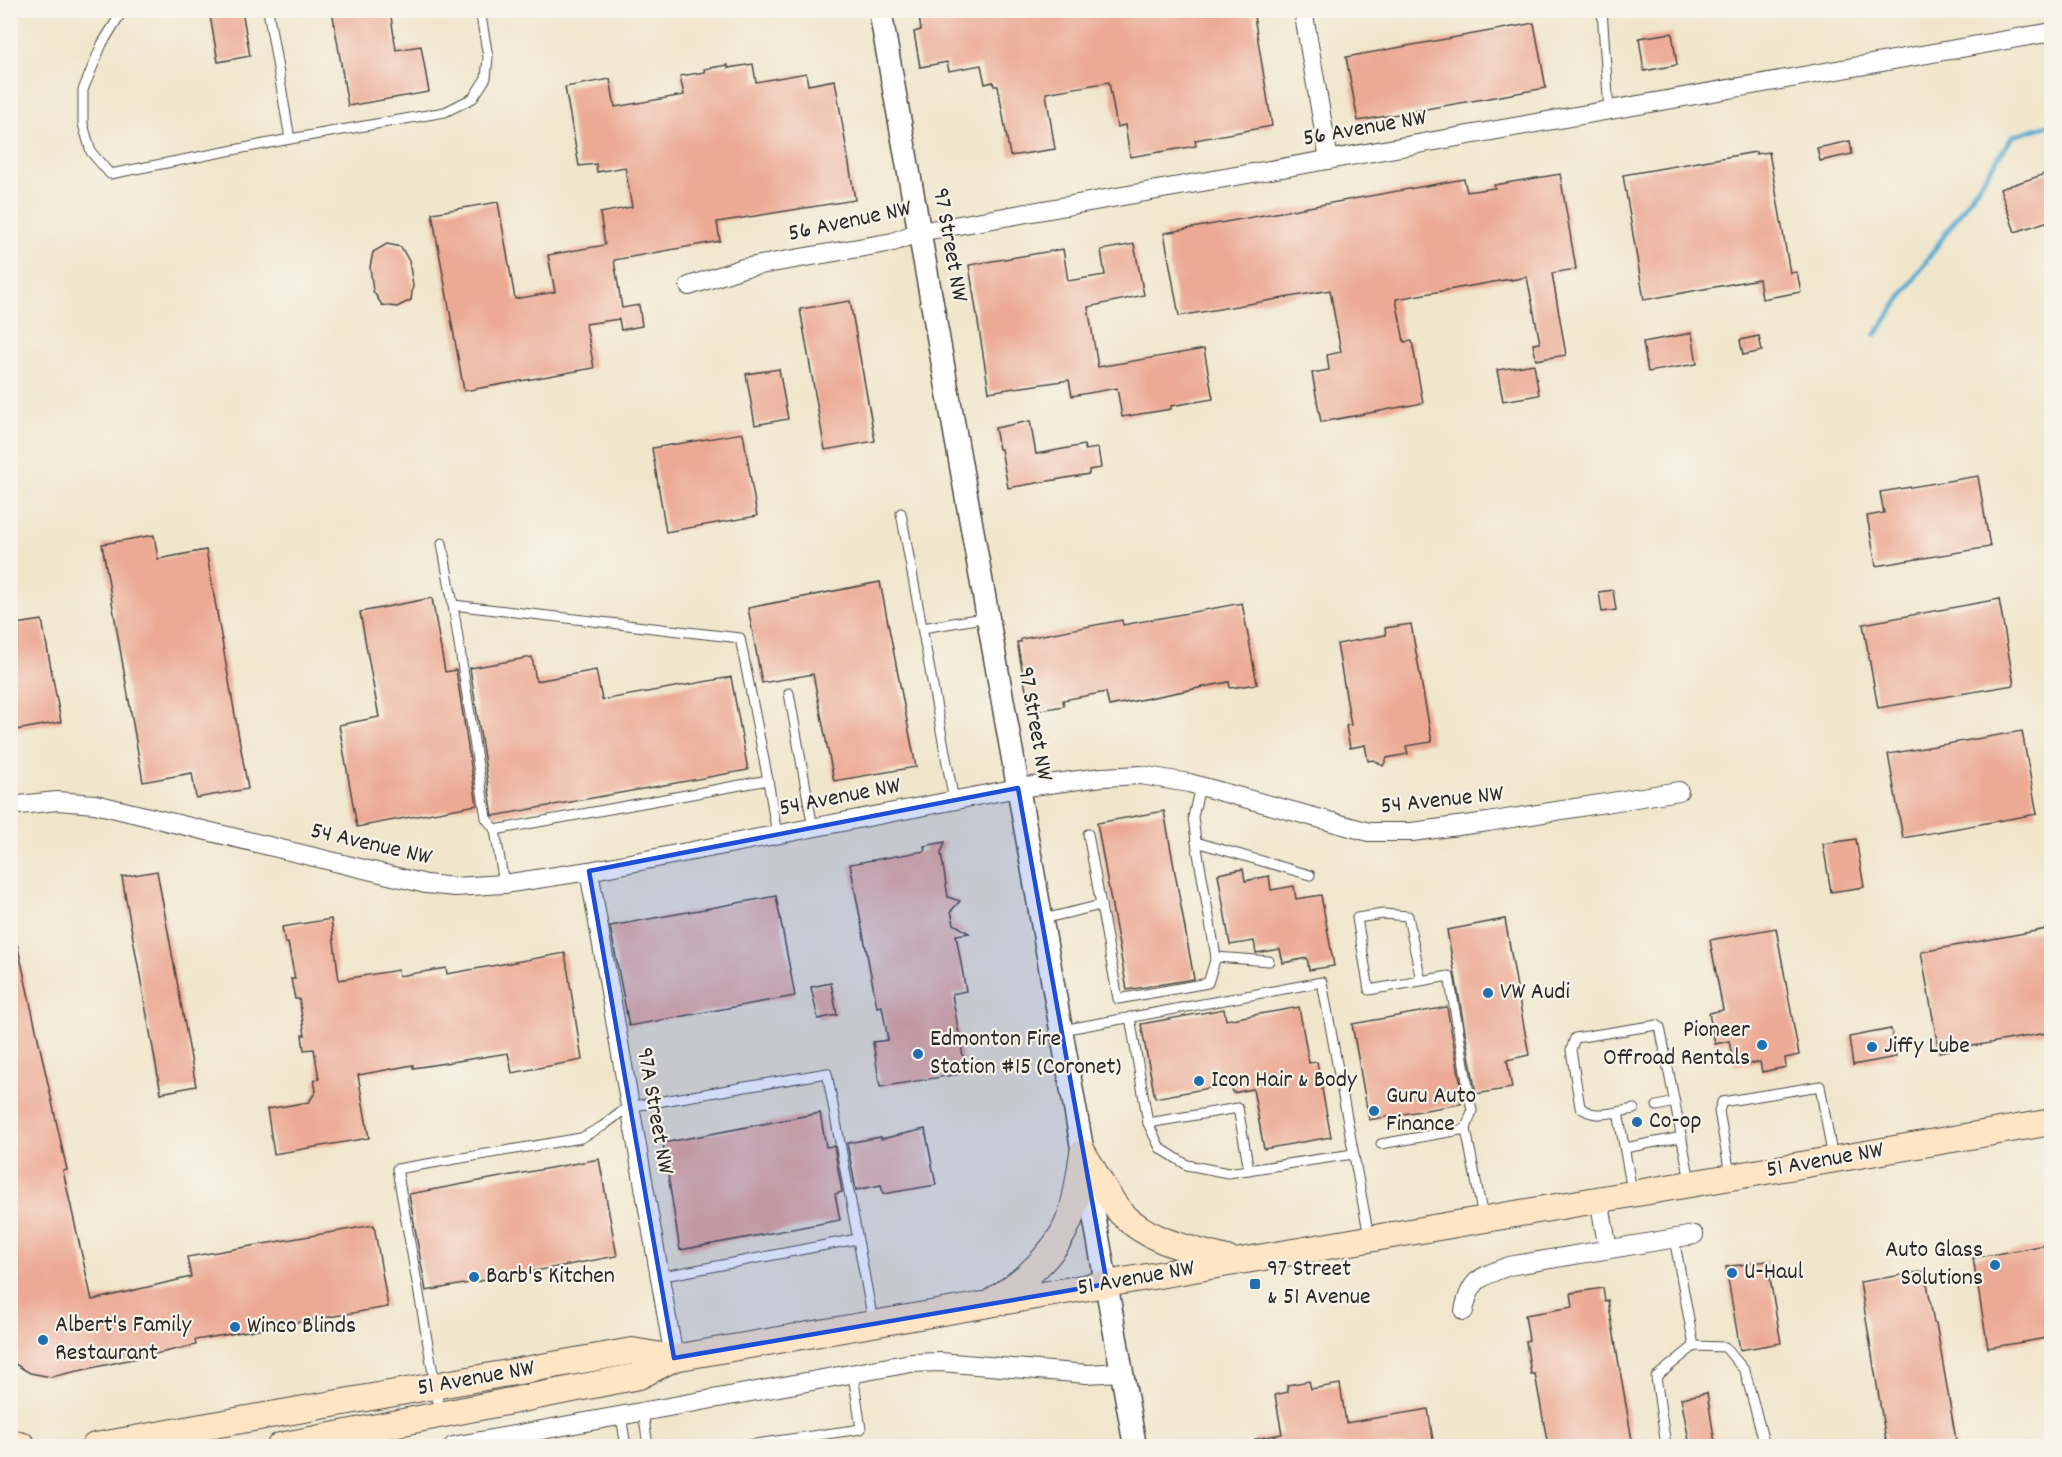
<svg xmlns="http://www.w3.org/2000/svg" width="2062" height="1457" font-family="Dekko,sans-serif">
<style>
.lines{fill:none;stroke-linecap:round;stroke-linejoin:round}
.stream{stroke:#56abd2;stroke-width:5}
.building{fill:#ecaa95}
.service-casing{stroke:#494743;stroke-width:11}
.minor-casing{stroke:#494743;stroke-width:20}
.tertiary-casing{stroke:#494743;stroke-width:25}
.secondary-casing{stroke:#494743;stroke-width:28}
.service{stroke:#fff;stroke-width:9}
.minor{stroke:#fff;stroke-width:18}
.tertiary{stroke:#fff;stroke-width:22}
.secondary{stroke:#fde5c5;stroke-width:26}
.marked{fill:#1d4ed8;fill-opacity:0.2;stroke:#1d4ed8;stroke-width:4.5;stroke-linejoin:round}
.poi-dot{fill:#1f6fb2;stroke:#f7f3e8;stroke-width:2}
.labels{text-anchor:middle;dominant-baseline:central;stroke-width:4.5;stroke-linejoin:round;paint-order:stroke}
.street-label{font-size:24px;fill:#2b2b2b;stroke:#f7f3e8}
.poi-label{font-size:24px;fill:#2b2b2b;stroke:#f7f3e8;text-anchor:start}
</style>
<rect width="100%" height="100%" fill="#f7f3e8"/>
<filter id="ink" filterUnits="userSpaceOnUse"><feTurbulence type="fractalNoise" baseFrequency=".0167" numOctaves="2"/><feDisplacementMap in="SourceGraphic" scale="12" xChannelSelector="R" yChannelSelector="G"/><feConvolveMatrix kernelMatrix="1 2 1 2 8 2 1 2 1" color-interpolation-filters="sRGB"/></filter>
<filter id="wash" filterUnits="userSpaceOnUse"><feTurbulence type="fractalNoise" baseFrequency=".008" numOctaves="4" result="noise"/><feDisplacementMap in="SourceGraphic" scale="24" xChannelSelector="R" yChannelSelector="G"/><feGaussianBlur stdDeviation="1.35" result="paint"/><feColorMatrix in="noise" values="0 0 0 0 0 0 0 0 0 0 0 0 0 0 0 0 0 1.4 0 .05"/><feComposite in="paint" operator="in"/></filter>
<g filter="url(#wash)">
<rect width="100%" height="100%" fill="#f0e6cc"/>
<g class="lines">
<path class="stream" d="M1876,334L2013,136L2052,124"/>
</g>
<g id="blocks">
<g class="building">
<path d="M209,10H242L250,56L218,62Z"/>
<path d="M332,10H390L396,50L421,46L429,92L348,106Z"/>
<path d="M918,10H1253L1272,126L1195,140L1196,146L1130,157L1125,125L1117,127L1109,82L1046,93L1055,149L1010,156L998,86H994L993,82L985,84L981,65L949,71L947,62L920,67L914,32L921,30Z"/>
<path d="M1534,23L1546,88L1358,121L1346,57Z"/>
<path d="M1672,33L1677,65L1644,71L1639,38Z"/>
<path d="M753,64L756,82L806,73L808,85L835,80L855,200L717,222L720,241L614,260L622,308L639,305L642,326L621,330L619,319L586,324L594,368L464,391L432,213L498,202L515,299L555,292L548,255L605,245L600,213L632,207L625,167L597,172L596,164L579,166L565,87L610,79L615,107L684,95L680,76L705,72L704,69L728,65V68Z"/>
<path d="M1850,141L1852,154L1820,161L1817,148Z"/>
<path d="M1756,152V154L1769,152L1790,273L1797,272L1801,292L1762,299L1759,279L1644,300L1623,175Z"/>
<path d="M2048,173L2052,182V220L2015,232L2000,189Z"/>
<path d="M1560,174L1576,269L1552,273L1566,355L1536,360L1533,344L1540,343L1527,277L1511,280V279L1396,299L1404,342L1412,341L1423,403L1321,422L1312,373L1329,370L1327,355L1341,352L1330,290L1179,316L1164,233L1464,179L1467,192L1495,188L1494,185Z"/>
<path d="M387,244L401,247L409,261L413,285L411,300L397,307L382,305L373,291L370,267L373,252Z"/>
<path d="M1134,244L1144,295L1088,307L1098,367L1204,349L1213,399L1171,406V409L1122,417L1117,388L1072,396L1069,380L989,392L969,265L1063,249L1068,281L1105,275L1101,250Z"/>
<path d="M850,301L875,441L825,450L800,309Z"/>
<path d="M1692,333L1697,364L1648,372L1643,342Z"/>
<path d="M1759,336L1762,351L1743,355L1740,340Z"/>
<path d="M1534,364L1539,395L1503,401L1497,370Z"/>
<path d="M779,369L788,419L755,425L746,374Z"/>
<path d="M1030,421L1036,454L1084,445L1085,450L1098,448L1101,468L1089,470V474L1008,488L1001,449H999L995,428Z"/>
<path d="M743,433L757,516L666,532L652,448Z"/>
<path d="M1978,476L1990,547L1876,566L1867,516L1884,513L1880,492Z"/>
<path d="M154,535L158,559L206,550L248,789L196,798L192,773L143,782L102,544Z"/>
<path d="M880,582L916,767L834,781L813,674L762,683L748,608Z"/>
<path d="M1613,590L1616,610L1602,612L1599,592Z"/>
<path d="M432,598L445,672L456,670L477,805L357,827L339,725L379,717L360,612Z"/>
<path d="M1999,599L2014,685L1878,708L1863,624Z"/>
<path d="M1242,603L1257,684L1230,688L1229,682L1109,706L1106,692L1063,700L1064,706L1030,712L1017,642H1021V639L1122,620L1123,625Z"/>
<path d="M42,620L61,722L10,731V625Z"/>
<path d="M1411,624L1432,742L1406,746L1408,754L1387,758L1383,766L1374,760L1368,761L1365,745L1350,748L1346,726L1351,725L1337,644L1386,635L1385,628Z"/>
<path d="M532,657L536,681L596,670L602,700L731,677L748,770L493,816L470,668Z"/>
<path d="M2022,731L2037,814L1903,838L1888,754Z"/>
<path d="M1164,811L1194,979L1127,990L1097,823Z"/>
<path d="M1856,839L1864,887L1831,892L1823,844Z"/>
<path d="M945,842L941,853L948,897L960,901L951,911L954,924L969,933L956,935L966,991L952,994L966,1073L880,1087L873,1042L888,1040L882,1006L877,1007L850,864L925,851L924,846Z"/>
<path d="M1243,869L1245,881L1269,876L1271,890L1294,886L1296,899L1321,895L1334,966L1309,970L1307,958L1283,963L1280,949L1256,953L1254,941L1230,945L1218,874Z"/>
<path d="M157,871L196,1086L161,1093L122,877Z"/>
<path d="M776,896L795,996L629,1026L610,926Z"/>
<path d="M331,919L339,980L398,970L399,976L446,968L447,974L565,953L582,1060L512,1073L508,1053L413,1068V1065L358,1075L369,1138L274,1154L267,1109L309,1102L316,1091L314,1080L319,1079L314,1049L304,1050L302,1035H305L299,999H295L291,979H295L288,943H285L282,927Z"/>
<path d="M1505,919L1529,1055L1507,1060L1512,1088L1476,1094L1447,930Z"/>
<path d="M1776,928L1799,1055L1785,1058L1786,1067L1762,1072L1760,1062L1734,1066L1729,1041L1715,1044L1709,1013L1723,1010L1710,940Z"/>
<path d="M2052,928V1032L1939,1052L1921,952Z"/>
<path d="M10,943H17L67,1170L63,1171L92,1300L191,1277L187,1257L374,1225L388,1307L195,1340L196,1345L51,1377L30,1373L10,1361Z"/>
<path d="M831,983L837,1015L818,1019L811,987Z"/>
<path d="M1299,1007L1309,1063L1317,1062L1331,1137L1264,1149L1253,1089L1233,1093L1231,1084L1155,1098L1141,1024L1224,1009L1226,1020Z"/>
<path d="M1447,1007L1463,1096L1460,1097L1461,1104L1369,1120L1352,1024Z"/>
<path d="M1891,1029L1896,1057L1853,1065L1849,1037Z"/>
<path d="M820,1113L826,1147L834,1146L842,1192L835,1194L840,1220L680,1250L663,1143Z"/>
<path d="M925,1129L936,1185L883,1194L881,1185L856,1190L847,1143L881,1137V1139Z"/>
<path d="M599,1159L617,1256L426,1291L409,1194Z"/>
<path d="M2052,1244V1337L1988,1348L1973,1258Z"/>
<path d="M1767,1261L1781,1343L1740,1350L1726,1267Z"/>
<path d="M1925,1271L1934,1323H1936L1957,1446H1887L1860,1282Z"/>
<path d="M1603,1288L1605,1301L1608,1300L1633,1446H1548L1535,1374H1531L1526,1341L1529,1340L1525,1315L1573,1307L1571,1293Z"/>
<path d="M1309,1381L1311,1389L1340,1384L1346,1423L1428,1409L1434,1446H1255V1439L1282,1434L1275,1395L1288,1392L1287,1385Z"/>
<path d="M1707,1393L1715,1443L1690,1446L1681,1398Z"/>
</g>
</g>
</g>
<g filter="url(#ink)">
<use href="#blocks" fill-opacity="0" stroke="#494743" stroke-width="1.5"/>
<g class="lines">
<g class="service-casing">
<g id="service">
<path d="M123,10L102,44L83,90V124L91,152L110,174L290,139L268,10"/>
<path d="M1602,10L1609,110"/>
<path d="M290,139L445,112L473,98L486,78L488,57L480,10"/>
<path d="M901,513L954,801"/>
<path d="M442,543L453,605"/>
<path d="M923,628L988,617"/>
<path d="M789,693L813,828"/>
<path d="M495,830L486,818L453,605L740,638L768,780"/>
<path d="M1088,834L1118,999L1208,983L1216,957L1196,842L1193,817L1200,786"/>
<path d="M1196,842L1310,875"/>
<path d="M504,884L495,830L768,780L777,835"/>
<path d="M1043,919L1101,905"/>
<path d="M1216,957L1269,961"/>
<path d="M1421,981L1408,916L1383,914L1357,918L1369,990L1449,976L1472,1111L1466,1129"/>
<path d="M1130,1017L1148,1123L1160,1148L1187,1165L1228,1173L1353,1154"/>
<path d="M1062,1030L1322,982L1369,1237"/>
<path d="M1657,1106L1675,1102"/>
<path d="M1618,1112L1634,1109"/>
<path d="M1148,1123L1238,1108L1249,1170"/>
<path d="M1381,1144L1466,1129L1483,1217"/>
<path d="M1625,1148L1682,1137"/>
<path d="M1730,1174L1719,1111L1722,1102L1820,1086L1833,1159"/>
<path d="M1632,1191L1618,1112C1605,1114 1591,1117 1580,1107L1571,1050L1575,1038L1657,1025L1660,1027L1690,1181"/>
<path d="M1674,1238L1694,1346"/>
<path d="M659,1277L857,1239"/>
<path d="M643,1412L648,1446"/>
<path d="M440,1413L397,1169L581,1138L603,1126L628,1107L827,1073L873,1321"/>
<path d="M621,1416L626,1446"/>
<path d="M742,1446L861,1429L853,1374"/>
<path d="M1666,1446L1656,1377L1694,1346L1725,1347L1745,1371L1765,1446"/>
</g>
</g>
<g class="minor-casing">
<g id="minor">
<path d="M1303,10L1329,160"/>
<path d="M689,286L743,268L893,242L919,232L2052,32"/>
<path d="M10,806L57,801L95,804L426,884L455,887L504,884L589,871L1018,788L1102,777L1141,775L1189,783L1369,832H1412L1488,822L1679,791"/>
<path d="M589,871L674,1358"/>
<path d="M1599,1199L1608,1249"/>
<path d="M1464,1311C1470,1279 1480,1277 1509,1266L1694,1235"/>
<path d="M453,1446L911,1363L940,1362L1087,1374L1121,1372"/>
</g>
</g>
<g class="tertiary-casing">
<path id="tertiary" d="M880,10L1135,1446"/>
</g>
<g class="secondary-casing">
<g id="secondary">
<path d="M1083,1153C1095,1172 1107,1197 1121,1213C1149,1242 1190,1249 1227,1259"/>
<path d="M994,1300C1023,1282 1055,1254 1068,1223C1077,1202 1079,1176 1083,1153"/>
<path d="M10,1443L23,1446"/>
<path d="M95,1446L632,1351L674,1358"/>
<path d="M280,1446L639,1376L674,1358L2052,1122"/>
</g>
</g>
<use href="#service" class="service"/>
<use href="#minor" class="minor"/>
<use href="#tertiary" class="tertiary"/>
<use href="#secondary" class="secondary"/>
</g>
</g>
<path class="marked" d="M1018,788L1107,1284L674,1358L589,871Z"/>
<g class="poi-dot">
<circle cx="1488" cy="993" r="6"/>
<circle cx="1762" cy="1045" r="6"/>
<circle cx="1872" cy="1047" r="6"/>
<circle cx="918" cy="1054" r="6"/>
<circle cx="1199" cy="1081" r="6"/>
<circle cx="1374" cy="1111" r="6"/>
<circle cx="1637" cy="1122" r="6"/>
<circle cx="1995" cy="1265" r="6"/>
<circle cx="1732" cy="1273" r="6"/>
<circle cx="474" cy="1277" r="6"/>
<rect x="1249" y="1278" width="12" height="12" rx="3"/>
<circle cx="235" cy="1327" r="6"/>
<circle cx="43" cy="1340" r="6"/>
</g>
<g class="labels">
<g class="street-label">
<text transform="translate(1365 129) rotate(-10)">56 Avenue NW</text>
<text transform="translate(850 222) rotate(-12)">56 Avenue NW</text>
<text transform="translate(949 245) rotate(80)">97 Street NW</text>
<text transform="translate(1034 724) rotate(80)">97 Street NW</text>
<text transform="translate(840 798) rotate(-11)">54 Avenue NW</text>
<text transform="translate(1442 801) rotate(-6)">54 Avenue NW</text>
<text transform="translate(371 845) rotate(13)">54 Avenue NW</text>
<text transform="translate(654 1111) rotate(80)">97A Street NW</text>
<text transform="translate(1825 1161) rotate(-10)">51 Avenue NW</text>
<text transform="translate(1136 1279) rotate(-10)">51 Avenue NW</text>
<text transform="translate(476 1379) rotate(-10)">51 Avenue NW</text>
</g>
<g class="poi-label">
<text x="1500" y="993">VW Audi</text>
<text x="1750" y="1031" text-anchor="end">Pioneer<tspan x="1750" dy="28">Offroad Rentals</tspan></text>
<text x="930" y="1040">Edmonton Fire<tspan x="930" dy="28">Station #15 (Coronet)</tspan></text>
<text x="1884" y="1047">Jiffy Lube</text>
<text x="1211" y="1081">Icon Hair &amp; Body</text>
<text x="1386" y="1097">Guru Auto<tspan x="1386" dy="28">Finance</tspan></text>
<text x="1649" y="1122">Co-op</text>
<text x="1983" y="1251" text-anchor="end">Auto Glass<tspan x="1983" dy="28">Solutions</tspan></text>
<text x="1267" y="1270">97 Street<tspan x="1267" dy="28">&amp; 51 Avenue</tspan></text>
<text x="1744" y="1273">U-Haul</text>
<text x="486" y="1277">Barb's Kitchen</text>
<text x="55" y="1326">Albert's Family<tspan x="55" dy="28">Restaurant</tspan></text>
<text x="247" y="1327">Winco Blinds</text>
</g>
</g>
<rect width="2062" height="1457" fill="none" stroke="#f7f3e8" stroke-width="36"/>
</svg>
